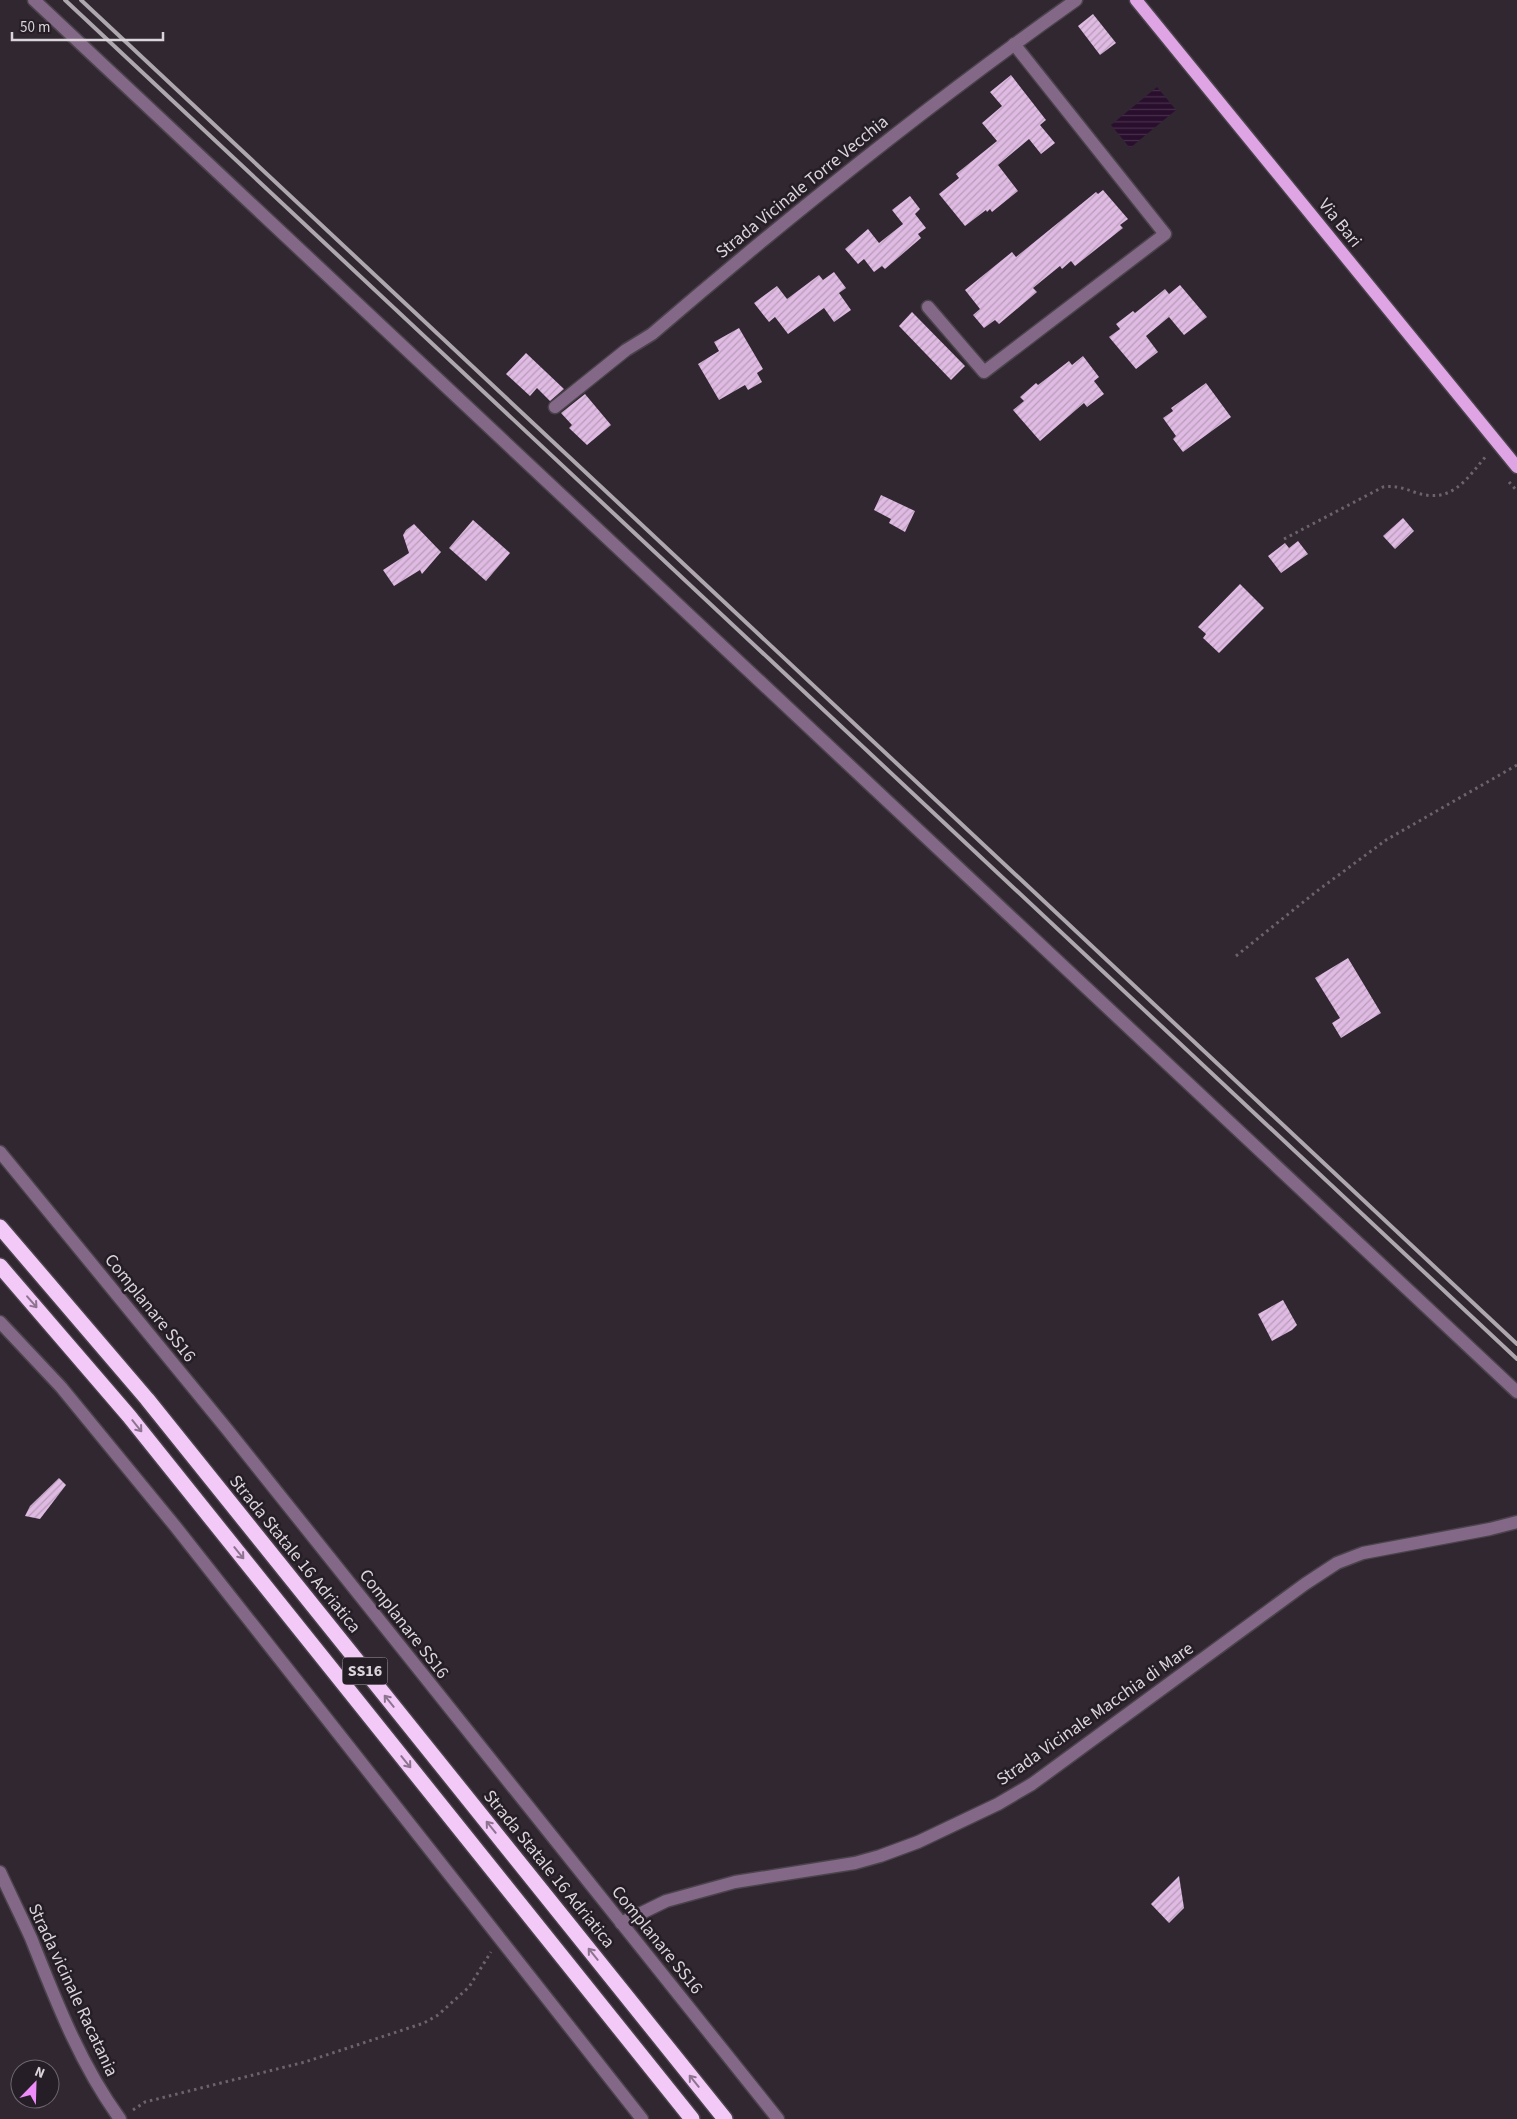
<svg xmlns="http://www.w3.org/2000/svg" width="1517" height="2119" font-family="'Source Sans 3',sans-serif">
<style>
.water{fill:url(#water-rules)}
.building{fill:url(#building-hatch)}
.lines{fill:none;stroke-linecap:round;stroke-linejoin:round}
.minor-casing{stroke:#4b434c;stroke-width:15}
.major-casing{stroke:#4b434c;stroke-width:15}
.highway-casing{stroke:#4b434c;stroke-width:18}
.path{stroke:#6c646d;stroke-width:3;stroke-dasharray:2.5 4;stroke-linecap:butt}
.minor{stroke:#846887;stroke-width:12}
.major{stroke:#dea4e4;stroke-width:12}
.highway{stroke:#f2c9f7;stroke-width:15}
.rail{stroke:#aea7ae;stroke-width:4}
.oneway{stroke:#8c748f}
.labels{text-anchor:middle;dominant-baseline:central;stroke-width:5;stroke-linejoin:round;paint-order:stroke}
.shield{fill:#261e27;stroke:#a59ea5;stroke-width:1}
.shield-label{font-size:16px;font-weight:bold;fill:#dbd5db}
.street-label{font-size:18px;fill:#dbd5db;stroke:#261e27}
</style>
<defs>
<pattern id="water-rules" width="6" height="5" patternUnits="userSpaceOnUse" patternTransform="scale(1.25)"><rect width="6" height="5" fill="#290e2d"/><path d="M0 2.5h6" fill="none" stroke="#47304b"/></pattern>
<pattern id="building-hatch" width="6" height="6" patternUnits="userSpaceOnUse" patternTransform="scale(1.25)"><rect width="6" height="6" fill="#dfbae2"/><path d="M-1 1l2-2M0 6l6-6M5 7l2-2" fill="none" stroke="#b89cba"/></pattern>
</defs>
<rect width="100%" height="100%" fill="#302731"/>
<path class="water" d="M1157,87L1176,110L1130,148L1111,125Z"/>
<g class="building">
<path d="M1093,14L1116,43L1100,55L1078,26Z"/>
<path d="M1011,75L1046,120L1040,125L1055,143L1041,154L1029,139L998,165L1018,191L992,212L990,209L987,212L986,210L965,226L939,194L959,178L956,174L997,141L982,123L1002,106L990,92Z"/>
<path d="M1103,190L1128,219L1120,225L1123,228L1075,266L1071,261L1062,269L1060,266L1033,288L1037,292L999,324L995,320L984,328L973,315L980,309L965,290L1012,252L1016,257L1096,192L1098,194Z"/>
<path d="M910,196L920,209L915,214L926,228L918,234L921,238L885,269L882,266L874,272L864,259L858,264L845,249L868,229L879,243L903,224L892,210Z"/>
<path d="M834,272L846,288L839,293L851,310L834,322L824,308L788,334L775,317L769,322L754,303L777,286L787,299L819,275L823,280Z"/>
<path d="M1180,285L1207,317L1184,335L1169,317L1146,336L1158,352L1136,369L1109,337L1120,329L1116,324L1133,311L1135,313L1165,289L1169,294Z"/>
<path d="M912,312L965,366L951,380L899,326Z"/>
<path d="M739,328L763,369L757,373L762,382L748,390L745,385L719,400L698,364L719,351L714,342Z"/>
<path d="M526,353L564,389L550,401L537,388L530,396L506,374Z"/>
<path d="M1083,356L1099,377L1094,381L1104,394L1087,407L1084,403L1040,441L1013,410L1024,401L1020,397L1036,383L1038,385L1069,361L1072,365Z"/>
<path d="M1206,383L1231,417L1183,452L1173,439L1176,436L1163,418L1173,411L1171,408Z"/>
<path d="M585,394L611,425L587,445L569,428L572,425L561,413Z"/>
<path d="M881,495L915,511L905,532L889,523L891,519L874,510Z"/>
<path d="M1403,518L1414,531L1395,549L1383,536Z"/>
<path d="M473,520L510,553L486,581L449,548Z"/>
<path d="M414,524L441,552L422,574L420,570L394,586L383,570L409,553L403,535L406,530Z"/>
<path d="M1298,541L1308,554L1281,573L1268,556L1285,543L1289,548Z"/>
<path d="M1240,584L1264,608L1219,653L1203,638L1206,634L1198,627Z"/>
<path d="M1348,958L1381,1013L1341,1038L1332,1023L1340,1018L1315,978Z"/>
<path d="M1283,1300L1297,1325L1292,1330L1272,1341L1258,1314Z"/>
<path d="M59,1478L66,1485L40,1519L25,1516L30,1506Z"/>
<path d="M1179,1876L1184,1908L1169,1923L1151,1904Z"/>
</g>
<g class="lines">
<g class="minor-casing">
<g id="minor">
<path d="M34,0L1517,1392"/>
<path d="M928,307L984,372L1165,234L1014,44"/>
<path d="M555,407L626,350L652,334C788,217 929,104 1076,0"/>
<path d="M0,1152L226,1428L778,2119"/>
<path d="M0,1322L61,1387L175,1526L642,2119"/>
<path d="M0,1872C10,1894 21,1916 31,1938C56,2001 80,2064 120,2119"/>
<path d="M621,1923L666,1901L735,1882L855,1863L880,1856L918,1842L998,1804L1032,1784L1305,1584L1337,1563L1363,1553L1490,1529L1517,1522"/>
</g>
</g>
<g class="major-casing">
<path id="major" d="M1136,0L1517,467"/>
</g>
<g class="highway-casing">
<g id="highway">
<path d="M0,1227L147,1399L725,2119"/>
<path d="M0,1266L129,1416L692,2119"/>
</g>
</g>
<g class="path">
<path d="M1509,482L1517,491"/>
<path d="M1284,539L1383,487C1395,485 1406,489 1417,493C1453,504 1467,478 1487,455"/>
<path d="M1236,956L1317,891L1386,840L1517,765"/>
<path d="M133,2110L145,2102L305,2062L424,2023L438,2015L469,1987L491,1952"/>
</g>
<use href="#minor" class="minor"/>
<use href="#major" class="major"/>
<use href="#highway" class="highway"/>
<g class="rail">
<path d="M65,0L1517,1359"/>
<path d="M81,0L1517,1344"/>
</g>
</g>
<defs><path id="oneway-shaft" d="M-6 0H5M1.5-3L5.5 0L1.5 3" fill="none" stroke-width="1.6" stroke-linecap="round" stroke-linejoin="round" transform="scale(1.25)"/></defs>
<g class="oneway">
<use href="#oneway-shaft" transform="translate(32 1302) rotate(49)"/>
<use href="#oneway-shaft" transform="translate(137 1426) rotate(51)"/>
<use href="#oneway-shaft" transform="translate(239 1553) rotate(51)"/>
<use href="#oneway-shaft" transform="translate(389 1701) rotate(-129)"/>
<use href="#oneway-shaft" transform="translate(406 1762) rotate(51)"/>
<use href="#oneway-shaft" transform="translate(491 1827) rotate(-129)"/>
<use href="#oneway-shaft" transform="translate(593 1954) rotate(-129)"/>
<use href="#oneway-shaft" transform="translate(694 2081) rotate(-129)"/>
</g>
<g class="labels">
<rect class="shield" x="342.5" y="1657.5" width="45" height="27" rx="4"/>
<g class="shield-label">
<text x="365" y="1671">SS16</text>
</g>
<g class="street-label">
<text transform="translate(802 187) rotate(-39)">Strada Vicinale Torre Vecchia</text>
<text transform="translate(1340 223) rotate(51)">Via Bari</text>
<text transform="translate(150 1308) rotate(51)">Complanare SS16</text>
<text transform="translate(295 1554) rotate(51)">Strada Statale 16 Adriatica</text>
<text transform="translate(404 1624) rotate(52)">Complanare SS16</text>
<text transform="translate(1095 1714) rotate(-35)">Strada Vicinale Macchia di Mare</text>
<text transform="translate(549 1869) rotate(51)">Strada Statale 16 Adriatica</text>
<text transform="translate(657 1940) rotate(51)">Complanare SS16</text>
<text transform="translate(73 1990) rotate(65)">Strada vicinale Racatania</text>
</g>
</g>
<g transform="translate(35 2084) rotate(23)"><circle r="24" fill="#261e27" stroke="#6e676f"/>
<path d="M0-4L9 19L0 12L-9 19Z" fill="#ee8cf9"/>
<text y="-8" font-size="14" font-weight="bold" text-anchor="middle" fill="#dbd5db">N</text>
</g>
<path d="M12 32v8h151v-8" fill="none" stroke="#dbd5db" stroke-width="2.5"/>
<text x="20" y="32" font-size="15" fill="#dbd5db" stroke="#261e27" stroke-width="4" paint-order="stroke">50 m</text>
</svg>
